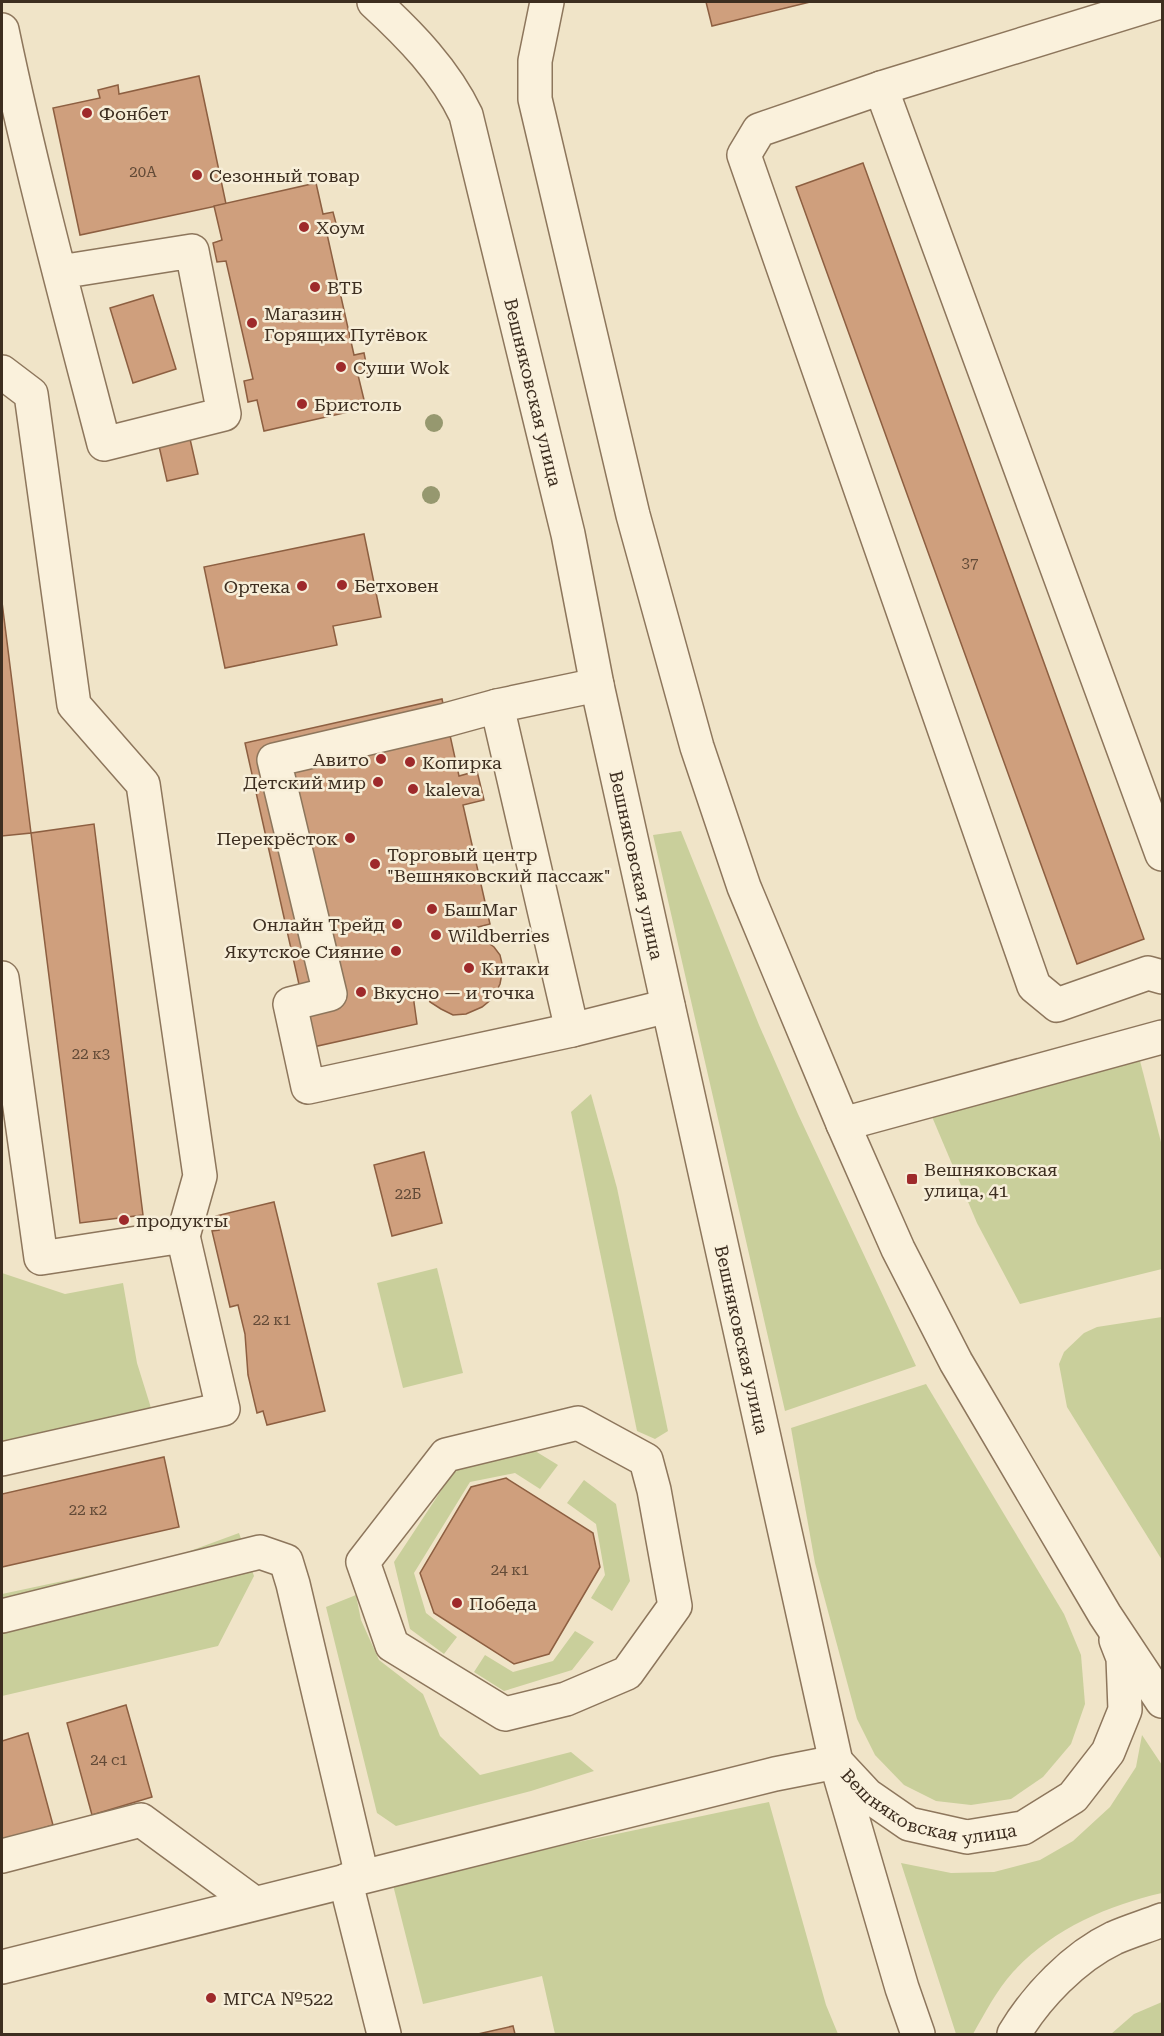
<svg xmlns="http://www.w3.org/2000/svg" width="1164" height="2036" font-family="'Roboto Serif',serif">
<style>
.green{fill:#c9cf9b}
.building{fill:#cf9f7d;stroke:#8d5f41;stroke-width:1.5}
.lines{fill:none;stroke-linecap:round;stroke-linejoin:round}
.minor-casing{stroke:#8d765c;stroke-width:36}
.minor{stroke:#faf1dc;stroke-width:33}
.tree{fill:#96986f}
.poi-dot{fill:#9e2a2b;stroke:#f7eed8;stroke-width:2}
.labels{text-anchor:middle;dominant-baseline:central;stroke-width:5;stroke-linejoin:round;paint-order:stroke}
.number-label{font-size:15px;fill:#624a37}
.poi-label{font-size:18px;fill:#3d2e20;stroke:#f7eed8;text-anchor:start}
.street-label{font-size:18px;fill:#3d2e20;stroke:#f7eed8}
</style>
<rect width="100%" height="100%" fill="#f0e4c8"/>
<g class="green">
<path d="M681,831L759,1025L798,1114L916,1366L785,1411L653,835Z"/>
<path d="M1138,1053L1162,1146V1269L1020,1304L977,1223L930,1112Z"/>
<path d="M591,1094L617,1188L668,1431L655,1439L637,1431L571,1112Z"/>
<path d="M437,1268L463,1373L403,1388L377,1283Z"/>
<path d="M2,1273L65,1294L123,1283L137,1363L151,1408L2,1443Z"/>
<path d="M1162,1317V1560L1067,1407L1059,1364L1064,1352L1084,1333L1097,1327Z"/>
<path d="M926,1384L1064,1614L1081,1655L1085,1704L1071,1744L1043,1777L1011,1799L971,1805L936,1801L904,1785L875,1755L857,1719L815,1563L791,1428Z"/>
<path d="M527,1446L558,1465L540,1489L515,1473L470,1482L414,1573L426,1613L457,1637L444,1654L410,1629L394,1562L456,1468Z"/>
<path d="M584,1480L616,1504L630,1581L612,1611L591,1598L605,1575L596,1524L567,1503Z"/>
<path d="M239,1533L254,1576L218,1646L2,1696V1594L171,1558Z"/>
<path d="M356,1595L361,1620L379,1660L423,1694L440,1736L480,1775L571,1752L594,1771L531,1791L396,1826L377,1813L326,1607Z"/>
<path d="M575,1631L594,1642L572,1670L504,1691L474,1672L485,1655L513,1672L553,1661Z"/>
<path d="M1142,1735L1162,1765V1893C1108,1905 1051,1930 1013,1972C996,1991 985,2013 973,2034H956L901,1863L951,1873L994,1872L1040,1860L1073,1841L1110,1807L1136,1767Z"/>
<path d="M769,1802L826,2005L838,2034H555L542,1976L423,2004L392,1881Z"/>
<path d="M1162,2002V2034H1111L1134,2014Z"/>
</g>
<g class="building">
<path d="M706,2H810L712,26Z"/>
<path d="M199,76L226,204L80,235L53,108L100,98L98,90L118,85L119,94Z"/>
<path d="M863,163L1144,939L1077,964L796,187Z"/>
<path d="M316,183L323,214L333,212L338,231L327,234L354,355L364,353L368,373L358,375L366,408L264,431L257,400L248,402L244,381L253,379L226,261L217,262L213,243L222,240L214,206Z"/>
<path d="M153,295L176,369L133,383L110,308Z"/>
<path d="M190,439L198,474L167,481L159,446Z"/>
<path d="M364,534L381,617L333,626L337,645L225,668L204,567Z"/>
<path d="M2,602L31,833L2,836Z"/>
<path d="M442,699L459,776L477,771L484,800L463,805L490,924L474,928L476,939L484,940L494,947L500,955L503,968L500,984L493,998L482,1007L466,1014L453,1015L441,1009L430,1002L425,993L413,995L417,1024L313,1047L245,743Z"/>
<path d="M94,824L143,1215L80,1223L31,833Z"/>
<path d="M424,1152L442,1223L392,1236L374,1165Z"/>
<path d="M274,1202L325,1411L267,1425L263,1411L257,1413L248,1375L245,1334L238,1305L230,1307L212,1231L219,1230L216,1216Z"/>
<path d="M164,1457L179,1527L2,1567V1494Z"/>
<path d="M506,1478L593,1533L600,1567L549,1654L514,1664L434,1613L420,1573L471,1487Z"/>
<path d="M126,1705L152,1797L92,1815L67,1723Z"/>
<path d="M28,1733L53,1825L2,1841V1741Z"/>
<path d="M513,2026L515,2034H478Z"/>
</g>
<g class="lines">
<g class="minor-casing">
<g id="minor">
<path id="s1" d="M374,2C410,35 445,71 466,115L568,534L597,685L836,1762L902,1988L918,2034"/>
<path d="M547,2L535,61V99L633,515L697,747L744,887L843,1124L898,1249L956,1362L1105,1615L1162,1701"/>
<path d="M1160,2L881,88L759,130L744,155L1034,986L1057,1005L1148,973L1162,977"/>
<path d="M2,30C31,169 68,306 104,444L224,414L192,251L60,272"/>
<path d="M881,88L1162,854"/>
<path d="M2,372L31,394L74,705L143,784L200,1176L183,1236"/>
<path d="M597,685L497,706L572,1030L668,1006"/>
<path d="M497,706L446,720L274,760L330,994L290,1004L308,1087L572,1030"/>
<path d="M2,978L41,1258L183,1236L223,1409L2,1459"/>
<path d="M843,1124L1162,1037"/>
<path d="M578,1423L646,1460L654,1490L675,1606L627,1673L566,1699L505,1714L392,1645L363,1562L446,1455Z"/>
<path d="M2,1616L260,1552L286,1561L293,1584L362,1876"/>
<path id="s2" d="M839,1765L867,1795L909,1824L967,1837L1023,1828L1073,1797L1108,1752L1125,1710L1123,1658L1116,1640"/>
<path d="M2,1856L141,1820L254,1903"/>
<path d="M347,1880L349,1895L384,2034"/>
<path d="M2,1967L775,1774L836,1762"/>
<path d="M1014,2034C1036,1997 1074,1957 1114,1938C1130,1931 1147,1926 1162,1920"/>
</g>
</g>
<use href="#minor" class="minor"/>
</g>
<g class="tree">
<circle cx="434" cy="423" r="9"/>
<circle cx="431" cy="495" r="9"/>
</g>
<g class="poi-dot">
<circle cx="87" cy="113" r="6"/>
<circle cx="197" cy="175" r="6"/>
<circle cx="304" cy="227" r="6"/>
<circle cx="315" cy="287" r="6"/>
<circle cx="252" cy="323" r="6"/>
<circle cx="341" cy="367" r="6"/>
<circle cx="302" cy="404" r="6"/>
<circle cx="342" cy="585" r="6"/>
<circle cx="302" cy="586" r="6"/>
<circle cx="381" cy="759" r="6"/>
<circle cx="410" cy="762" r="6"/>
<circle cx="378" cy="782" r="6"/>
<circle cx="413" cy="789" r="6"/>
<circle cx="350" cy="838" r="6"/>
<circle cx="375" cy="864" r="6"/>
<circle cx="432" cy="909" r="6"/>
<circle cx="397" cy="924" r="6"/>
<circle cx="436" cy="935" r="6"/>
<circle cx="396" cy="951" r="6"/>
<circle cx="469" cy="968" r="6"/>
<circle cx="361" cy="992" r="6"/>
<rect x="906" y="1173" width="12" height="12" rx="3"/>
<circle cx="124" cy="1220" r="6"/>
<circle cx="457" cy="1603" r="6"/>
<circle cx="211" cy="1998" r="6"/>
</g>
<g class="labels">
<g class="number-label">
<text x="143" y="172">20А</text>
<text x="970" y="563">37</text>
<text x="91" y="1054">22 к3</text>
<text x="408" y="1194">22Б</text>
<text x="272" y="1320">22 к1</text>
<text x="88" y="1510">22 к2</text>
<text x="510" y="1570">24 к1</text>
<text x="109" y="1760">24 с1</text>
</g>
<g class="poi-label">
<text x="99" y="113">Фонбет</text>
<text x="209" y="175">Сезонный товар</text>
<text x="316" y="227">Хоум</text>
<text x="327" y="287">ВТБ</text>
<text x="264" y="313">Магазин<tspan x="264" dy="21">Горящих Путёвок</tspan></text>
<text x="353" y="367">Суши Wok</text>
<text x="314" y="404">Бристоль</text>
<text x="354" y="585">Бетховен</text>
<text x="290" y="586" text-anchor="end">Ортека</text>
<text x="369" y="759" text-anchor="end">Авито</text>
<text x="422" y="762">Копирка</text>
<text x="366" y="782" text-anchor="end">Детский мир</text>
<text x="425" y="789">kaleva</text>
<text x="338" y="838" text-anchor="end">Перекрёсток</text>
<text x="387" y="854">Торговый центр<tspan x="387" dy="21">"Вешняковский пассаж"</tspan></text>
<text x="444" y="909">БашМаг</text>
<text x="385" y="924" text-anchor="end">Онлайн Трейд</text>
<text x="448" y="935">Wildberries</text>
<text x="384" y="951" text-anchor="end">Якутское Сияние</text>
<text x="481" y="968">Китаки</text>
<text x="373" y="992">Вкусно — и точка</text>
<text x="924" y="1169">Вешняковская<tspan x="924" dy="21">улица, 41</tspan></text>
<text x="136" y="1220">продукты</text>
<text x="469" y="1603">Победа</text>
<text x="223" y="1998">МГСА №522</text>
</g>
<g class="street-label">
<text stroke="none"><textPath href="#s1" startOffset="432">Вешняковская улица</textPath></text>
<text stroke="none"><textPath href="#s1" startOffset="916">Вешняковская улица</textPath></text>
<text stroke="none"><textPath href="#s1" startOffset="1402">Вешняковская улица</textPath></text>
<text stroke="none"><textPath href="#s2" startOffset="105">Вешняковская улица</textPath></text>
</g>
</g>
<rect width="1164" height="2036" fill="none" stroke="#3d2e20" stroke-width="6"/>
</svg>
